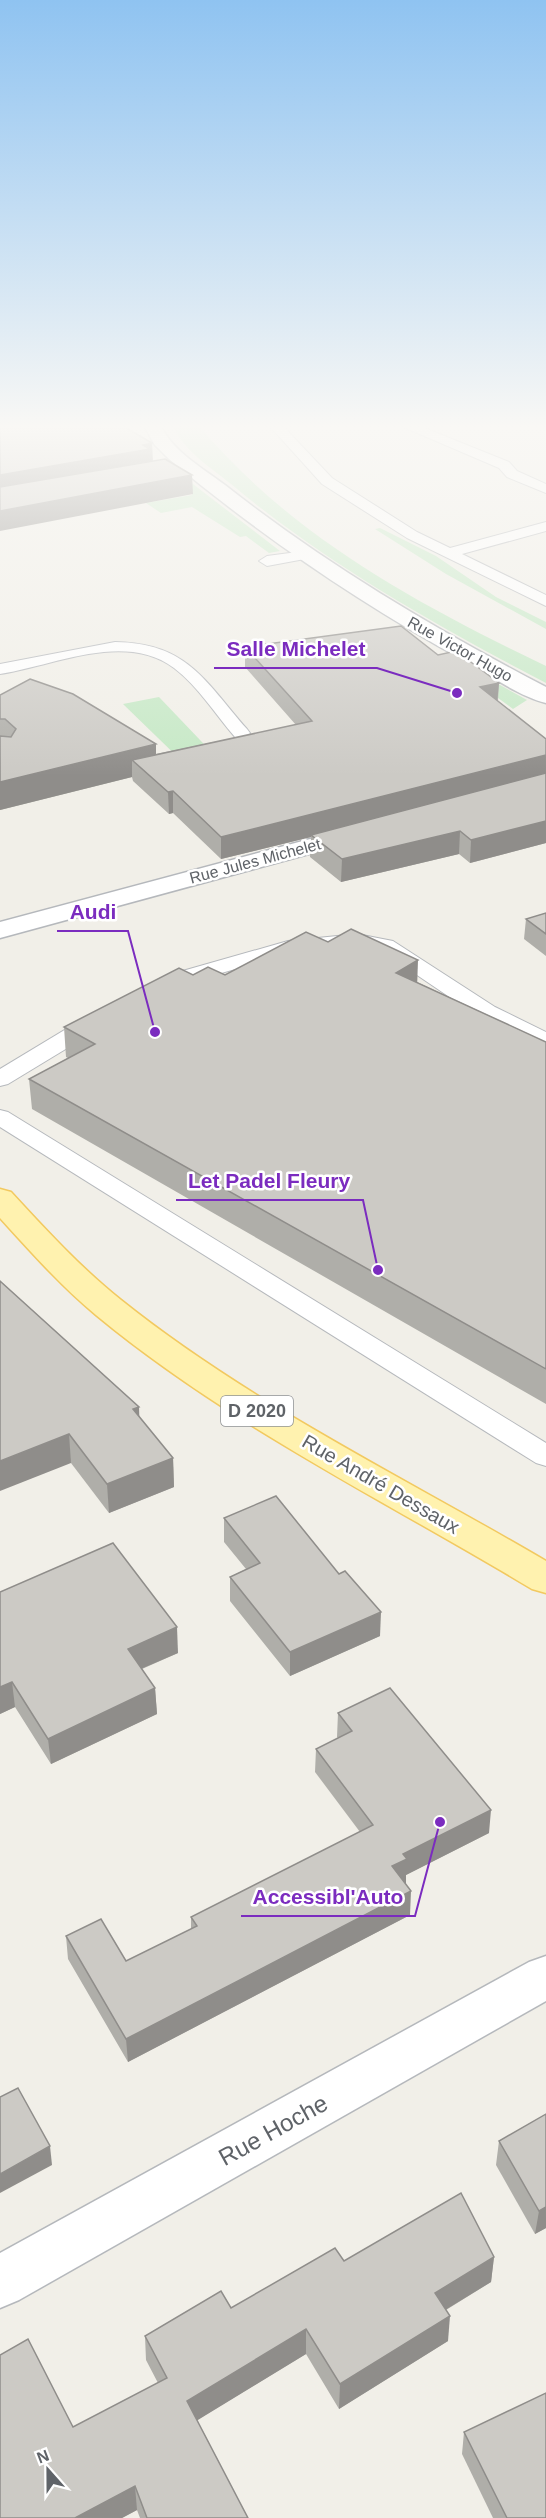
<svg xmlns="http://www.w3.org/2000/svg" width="546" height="2518" font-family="Arial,sans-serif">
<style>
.green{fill:#c5e8c5}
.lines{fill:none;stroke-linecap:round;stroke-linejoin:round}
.lane-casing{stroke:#b5b8bc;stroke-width:2}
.street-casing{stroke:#b5b8bc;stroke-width:3}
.primary-casing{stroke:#f2c960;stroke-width:3}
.lane{fill:#fff;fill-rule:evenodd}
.street{fill:#fff;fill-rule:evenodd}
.primary{fill:#fff2af;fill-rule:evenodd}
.wall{fill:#afaea9}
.shaded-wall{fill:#8f8d8a}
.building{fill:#cccac5;stroke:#8f8d8a;stroke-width:1.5}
.labels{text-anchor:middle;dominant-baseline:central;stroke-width:5;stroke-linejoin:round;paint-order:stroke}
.far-street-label{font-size:16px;fill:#5f6368;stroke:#fff}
.shield{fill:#fff;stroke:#8f9295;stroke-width:1.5}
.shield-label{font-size:18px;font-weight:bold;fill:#5f6368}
.street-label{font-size:20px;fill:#5f6368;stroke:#fff}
.near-street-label{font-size:24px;fill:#5f6368;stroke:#fff}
.leader{fill:none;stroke:#7b2cbf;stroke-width:2}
.callout-dot{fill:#7b2cbf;stroke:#fff;stroke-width:2}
.callout-label{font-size:21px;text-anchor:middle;font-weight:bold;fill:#7b2cbf;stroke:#fff;stroke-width:5;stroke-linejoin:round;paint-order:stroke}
</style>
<rect width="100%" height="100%" fill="#f1efe8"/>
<g class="green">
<path d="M172,423H197C287,534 419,605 546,666V683C435,625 327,564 231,484C209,466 182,450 172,423Z"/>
<path d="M189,481L280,551L269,553L246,536L240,537L192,507L161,513L146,503L192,495Z"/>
<path d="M380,528L436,556L496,597L546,622V629L446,574L375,529Z"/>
<path d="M469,668L527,700L513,709L460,670Z"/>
<path d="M159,697L221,762L190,769L123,704Z"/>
</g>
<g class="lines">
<g class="lane-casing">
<g id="lane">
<path d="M267,423H280L332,478L417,532L450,548L546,522V531L462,554L546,595V606L407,538L322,484Z"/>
<path d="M394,423H412L509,462L517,471L546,484V493L507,477L499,468Z"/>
<path d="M305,551L312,555L310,558L267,566L259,561L267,556Z"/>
<path d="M115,642C187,643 204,680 247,729L250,733L247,737H235C215,714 198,686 174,668C124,631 54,666 0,674V664Z"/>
<path d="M357,934L393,941L495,1007L546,1032V1048L479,1017L380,950L357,946L290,953L180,985L172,984L169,979L172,974L288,941Z"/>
<path d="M94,1015L102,1017L105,1022L102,1027L8,1084L0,1086V1069L86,1017Z"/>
<path d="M0,1110L8,1112L546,1443V1466L536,1463L0,1127Z"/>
</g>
</g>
<g class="street-casing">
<g id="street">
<path d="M143,423H159C172,451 201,467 225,485C325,564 433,628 546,687V703C518,696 490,675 465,661C360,603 261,536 169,459L154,444Z"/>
<path d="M355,827L364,829L367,834L364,839L0,938V922Z"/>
<path d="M546,1956V2001L19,2300L0,2308V2253L529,1962Z"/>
</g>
</g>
<g class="primary-casing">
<path id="primary" d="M0,1189L11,1192C46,1230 81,1268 121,1300C251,1404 403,1477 546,1561V1593L532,1589C386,1501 229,1425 96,1315C61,1286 31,1252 0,1218Z"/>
</g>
<use href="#lane" class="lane"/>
<use href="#street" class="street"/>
<use href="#primary" class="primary"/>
</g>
<g class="wall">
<path d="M245,647L438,655L499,683L498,701L546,739V843L470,863L459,854L341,882L310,857L311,837L221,859L173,813L169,814L133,781L132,777L0,810V695L156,744V754L296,725L245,667Z"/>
<path d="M546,913V956L524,939L526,919Z"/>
<path d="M193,975H225L417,982L546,1042V1404L32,1109L29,1079L68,1058L66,1057L64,1027Z"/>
<path d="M0,1281L139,1417L173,1458L174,1487L109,1513L71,1463Z"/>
<path d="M224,1518L380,1636L290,1676L230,1601V1577L246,1569L224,1542Z"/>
<path d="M0,1592L178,1653L142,1669L155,1688L157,1714L51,1764L15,1707L0,1714Z"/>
<path d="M338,1713L489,1833L406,1875V1883H405L410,1915L128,2062L68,1959L66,1936L126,1961L191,1929V1917L360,1832L315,1772L316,1749L338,1738L337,1737Z"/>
<path d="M546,2114V2228L535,2234L496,2165L499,2141Z"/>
<path d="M494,2257L491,2282L446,2310L448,2341L339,2409L306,2354L197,2420L248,2518H140L137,2510L122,2518H0L73,2427L158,2383L146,2360L145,2336L231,2308L344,2261Z"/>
<path d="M464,2432L546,2518H493L462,2454Z"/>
</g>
<g class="shaded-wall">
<path d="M152,443L153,462L0,495V475Z"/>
<path d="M192,475L193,494L0,531V511Z"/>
<path d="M499,683L497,704L480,687Z"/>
<path d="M156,744V771L132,760V777L0,810V782Z"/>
<path d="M546,755V777L311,835V837L221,859V837Z"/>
<path d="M173,791V813L169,814L168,792Z"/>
<path d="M546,821V843L470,863L471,840Z"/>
<path d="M460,831L459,854L341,882L342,859Z"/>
<path d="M418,960L417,989L396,973Z"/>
<path d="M139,1407L140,1436L133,1409Z"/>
<path d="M69,1434L71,1463L0,1491V1461Z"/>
<path d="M173,1458L174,1487L109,1513L107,1484Z"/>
<path d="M381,1612L380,1636L290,1676V1652Z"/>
<path d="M177,1627L178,1653L129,1674L128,1649Z"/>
<path d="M12,1682L15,1707L0,1714V1687Z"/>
<path d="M155,1688L157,1714L51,1764L48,1739Z"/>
<path d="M491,1810L489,1833L406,1875V1883L391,1889L392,1866L403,1854Z"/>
<path d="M411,1891L410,1915L128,2062L126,2039Z"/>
<path d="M50,2146L52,2165L0,2193V2174Z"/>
<path d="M546,2207V2228L535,2234L539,2211Z"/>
<path d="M494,2257L491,2282L432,2318L435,2293Z"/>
<path d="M450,2316L448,2341L339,2409L340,2384Z"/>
<path d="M306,2329V2354L188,2426L187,2401Z"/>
<path d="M135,2486L137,2510L122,2518H75Z"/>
</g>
<g class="building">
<path d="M0,423H118L152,443L143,445L150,449L0,475Z"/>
<path d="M165,459L192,475L0,511V487Z"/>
<path d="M401,626L438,655L456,651L499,683L480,687L546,739V755L221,837L173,791L168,792L132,760L312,721L245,647Z"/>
<path d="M30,679L73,694L156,744L0,782V736L11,737L16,729L5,719H0V695Z"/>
<path d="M546,773V821L471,840L460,831L342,859L311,835Z"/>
<path d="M546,913V934L526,919Z"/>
<path d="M351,929L418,960L396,973L546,1042V1369L29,1079L95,1044L64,1027L179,968L193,975L208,967L225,975L306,932L328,942Z"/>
<path d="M0,1281L139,1407L133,1409L173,1458L107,1484L69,1434L0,1461Z"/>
<path d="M276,1496L339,1574L345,1571L381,1612L290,1652L230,1577L260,1563L224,1518Z"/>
<path d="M113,1543L177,1627L128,1649L155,1688L48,1739L12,1682L0,1687V1592Z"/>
<path d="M390,1688L491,1810L403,1854L407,1859L392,1866L411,1891L126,2039L66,1936L101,1919L126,1961L197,1926L191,1917L373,1825L316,1749L352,1731L338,1713Z"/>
<path d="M18,2088L50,2146L0,2174V2097Z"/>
<path d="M546,2114V2207L539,2211L499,2141Z"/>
<path d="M461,2193L494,2257L435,2293L450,2316L340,2384L306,2329L187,2401L248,2518H147L135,2486L75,2518H0V2355L28,2339L73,2427L167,2378L145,2336L221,2291L231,2308L335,2248L344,2261Z"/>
<path d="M546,2393V2518H507L464,2432Z"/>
</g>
<linearGradient id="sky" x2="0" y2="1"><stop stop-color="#8fc3f1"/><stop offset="0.55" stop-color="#f9f8f5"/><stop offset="1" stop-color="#f9f8f5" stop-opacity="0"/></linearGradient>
<rect width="546" height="776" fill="url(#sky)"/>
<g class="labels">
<g class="far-street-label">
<text transform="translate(460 649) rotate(29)">Rue Victor Hugo</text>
<text transform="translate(255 861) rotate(-15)">Rue Jules Michelet</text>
</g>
<rect class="shield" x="221" y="1396" width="72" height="30" rx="4.5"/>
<g class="shield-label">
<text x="257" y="1411">D 2020</text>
</g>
<g class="street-label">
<text transform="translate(381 1484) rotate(30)">Rue André Dessaux</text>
</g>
<g class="near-street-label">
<text transform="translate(273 2130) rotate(-29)">Rue Hoche</text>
</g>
</g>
<path class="leader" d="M457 693L377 668H214M155 1032L128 931H57M378 1270L363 1200H176M440 1822L415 1916H241"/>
<g class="callout-dot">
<circle cx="457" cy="693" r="6"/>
<circle cx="155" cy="1032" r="6"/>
<circle cx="378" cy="1270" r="6"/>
<circle cx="440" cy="1822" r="6"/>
</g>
<g class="callout-label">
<text x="296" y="656">Salle Michelet</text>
<text x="93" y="919">Audi</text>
<text x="269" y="1188">Let Padel Fleury</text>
<text x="328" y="1904">Accessibl'Auto</text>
</g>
<g transform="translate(48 2470) rotate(339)" stroke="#ffffff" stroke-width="4.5" paint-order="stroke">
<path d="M0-4.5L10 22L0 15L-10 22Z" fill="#5f6368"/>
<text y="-9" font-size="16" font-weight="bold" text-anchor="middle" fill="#5f6368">N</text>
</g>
</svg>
